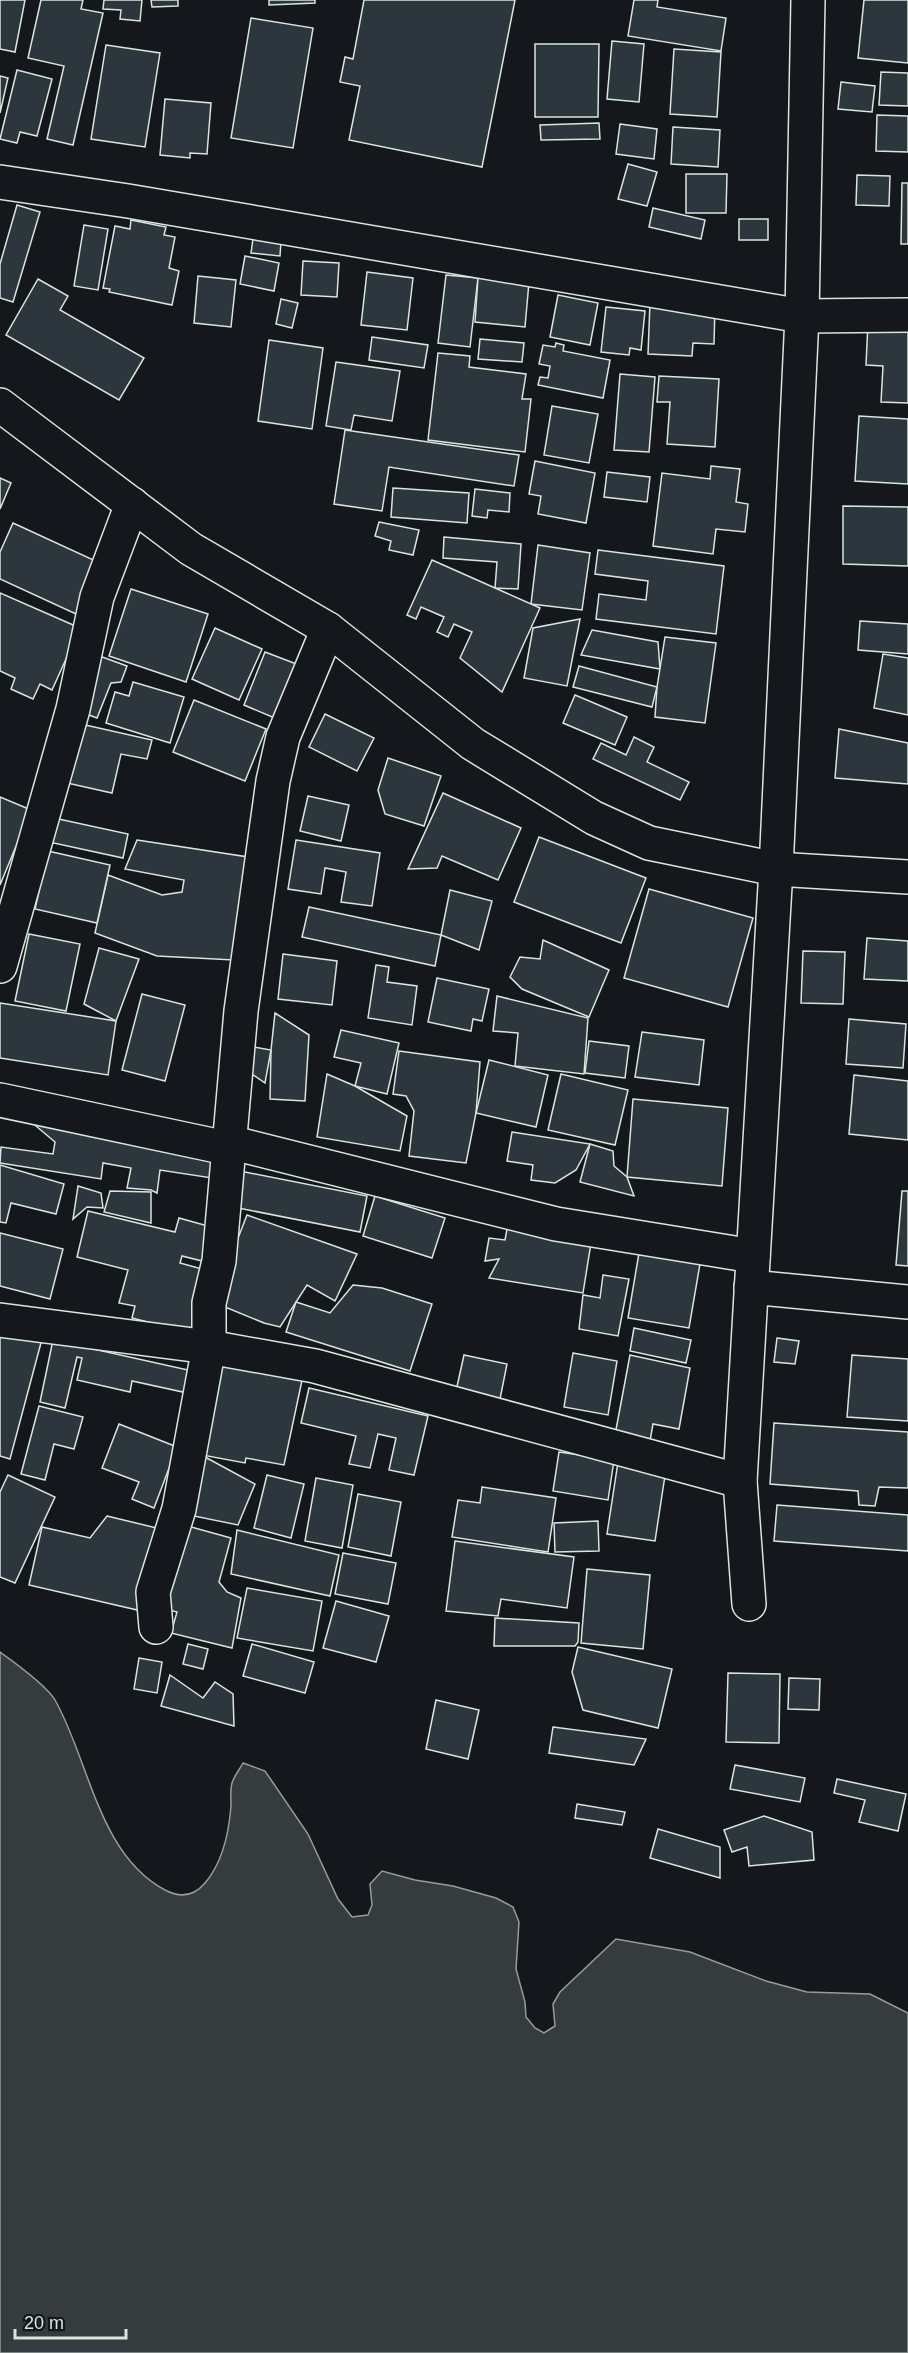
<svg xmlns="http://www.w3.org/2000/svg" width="908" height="2353" font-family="Helvetica,sans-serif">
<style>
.water{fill:#363b3e;stroke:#939e99;stroke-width:1.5}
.building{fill:#2c363c;stroke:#d8e6dc;stroke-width:1.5}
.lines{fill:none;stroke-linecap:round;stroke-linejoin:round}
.minor-casing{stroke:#d8e6dc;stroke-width:36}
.tertiary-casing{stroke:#d8e6dc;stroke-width:36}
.minor{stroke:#14181c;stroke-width:33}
.tertiary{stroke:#14181c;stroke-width:33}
</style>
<rect width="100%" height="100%" fill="#14181c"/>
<path class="water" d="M0,1652C14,1662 47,1686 55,1700C90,1762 98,1854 165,1890C180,1898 194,1896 205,1883C223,1862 229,1832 231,1806C231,1799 230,1790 232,1783C234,1776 240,1769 243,1763L265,1771L308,1834L338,1899L352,1917L368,1915L372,1905L370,1884L382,1871L415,1880L453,1886L496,1898L513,1907L519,1922L516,1969L525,2002L526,2017L535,2028L544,2033L555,2026L553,2004L560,1992L616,1939L690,1952L766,1981L807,1992L870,1994L908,2013V2353H0Z"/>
<g class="building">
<path d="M0,0H25L15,52L0,49Z"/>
<path d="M41,0H83L81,9L103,13L73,145L47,139L64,66L28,58Z"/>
<path d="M104,0H142L140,21L120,19L121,10L103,9Z"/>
<path d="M151,0H178V6L152,7Z"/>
<path d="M269,0H315V3L269,5Z"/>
<path d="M364,0H515L482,167L349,140L360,86L340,82L345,57L353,59Z"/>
<path d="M634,0H658L657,7L726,18L721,51L628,36Z"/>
<path d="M864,0H908V63L858,58Z"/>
<path d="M251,18L313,28L293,148L231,138Z"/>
<path d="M612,41L644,44L639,102L607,99Z"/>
<path d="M535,44H599L598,117H535Z"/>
<path d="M106,45L160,53L145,147L91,139Z"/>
<path d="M674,49L721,52L717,117L670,114Z"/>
<path d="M17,70L52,79L37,136L20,132L17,143L0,139Z"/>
<path d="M881,72L908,73V106L879,105Z"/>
<path d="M0,76L8,78L0,113Z"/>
<path d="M841,82L875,86L872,112L838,109Z"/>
<path d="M165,99L211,103L207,154L190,153V158L160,155Z"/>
<path d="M877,115L908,116V152L876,151Z"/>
<path d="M599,123L600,139L541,140L540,125Z"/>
<path d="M620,124L657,129L654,159L616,154Z"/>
<path d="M673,127L720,130L718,167L671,164Z"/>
<path d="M628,164L657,172L647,206L618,199Z"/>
<path d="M686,174H727L726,213H686Z"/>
<path d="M857,175L890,176L889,206L856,205Z"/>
<path d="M902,183H908V244H901Z"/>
<path d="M17,205L40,212L13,302L0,298V264Z"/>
<path d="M653,208L705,220L701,239L649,227Z"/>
<rect x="739" y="219" width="29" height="21"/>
<path d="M131,220L166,227L164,235L175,237L169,268L179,271L172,305L109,292L110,289L103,288L115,226L130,229Z"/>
<path d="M84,225L108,229L98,290L74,286Z"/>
<path d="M253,239L281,241L280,256L251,253Z"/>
<path d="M245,256L279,263L274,291L240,284Z"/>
<path d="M303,261L339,263L337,297L301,295Z"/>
<path d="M367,272L413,278L407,330L361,325Z"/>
<path d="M446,275L478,278L470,347L438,343Z"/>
<path d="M198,276L236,280L231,327L194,323Z"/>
<path d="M478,278L529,282L525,327L475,322Z"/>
<path d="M38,279L68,296L60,310L144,358L119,400L6,335Z"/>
<path d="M558,295L598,303L590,345L550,337Z"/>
<path d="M281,299L298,303L292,328L276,324Z"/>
<path d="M650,302L715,305L714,344L693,343L692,356L648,354Z"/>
<path d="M606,307L645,311L641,350L630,348L629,355L601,352Z"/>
<path d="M868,322L908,324V403L881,402L883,366L866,365Z"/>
<path d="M372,337L428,345L424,368L369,360Z"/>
<path d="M480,339L524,343L522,362L478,359Z"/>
<path d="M269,340L323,348L312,429L258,421Z"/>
<path d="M556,343L564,345L563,351L610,360L603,398L538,385L540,377L548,378L550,366L539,364L543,345L555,347Z"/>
<path d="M438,353L470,356L469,367L526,374L522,399H531L525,452L428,440Z"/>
<path d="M336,362L400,371L392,421L354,415L351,430L326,426Z"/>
<path d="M620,374L655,377L649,452L614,450Z"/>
<path d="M659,376L719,379L715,447L667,444L670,402H657Z"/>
<path d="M552,406L598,414L589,463L544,455Z"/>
<path d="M859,416L908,419V484L855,481Z"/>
<path d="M345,430L519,455L514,486L389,467L382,511L334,504Z"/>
<path d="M535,461L595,473L586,523L538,514L541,496L529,494Z"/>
<path d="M711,466L740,469L736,502L748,504L745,532L716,529L713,554L653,546L662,473L710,479Z"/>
<path d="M607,472L650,477L647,502L604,497Z"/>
<path d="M0,478L11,483L0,509Z"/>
<path d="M393,488L469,493L467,523L391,517Z"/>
<path d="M475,489L510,493L509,512L488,510L487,518L472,516Z"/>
<path d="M843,506L908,507V566L843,564Z"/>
<path d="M379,522L419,530L413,555L389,550L391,541L375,536Z"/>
<path d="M13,523L100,563L76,614L0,579V552Z"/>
<path d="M444,537L521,544L518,589L495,588L497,562L443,558Z"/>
<path d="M538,545L590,553L582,610L531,604Z"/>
<path d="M598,550L724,566L716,634L596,619L599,594L646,600L648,581L595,574Z"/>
<path d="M432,560L540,608L502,692L460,658L472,632L454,624L448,637L437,632L444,617L421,607L416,619L407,615Z"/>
<path d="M131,589L208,614L186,682L109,656Z"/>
<path d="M0,593L80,628L52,690L40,684L33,699L11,689L15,678L0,671Z"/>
<path d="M580,619L567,686L524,678L533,628Z"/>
<path d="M860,621L908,624V654L858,650Z"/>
<path d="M215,628L262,649L239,700L192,679Z"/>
<path d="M592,630L658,642L660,669L581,655Z"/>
<path d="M665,637L716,643L705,723L655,717L657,687Z"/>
<path d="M265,652L299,665L277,719L244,705Z"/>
<path d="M94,654L127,666L121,682L111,683L97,718L73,709Z"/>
<path d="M883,654L908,658V715L874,708Z"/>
<path d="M579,666L657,687L652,707L573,687Z"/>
<path d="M133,682L184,697L170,743L106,723L115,692L129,696Z"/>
<path d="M575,695L627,717L615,745L563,723Z"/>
<path d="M194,700L266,729L245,781L173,752Z"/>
<path d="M325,714L374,738L357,771L309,747Z"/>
<path d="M81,724L152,740L147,759L121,754L112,793L67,783Z"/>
<path d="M839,729L908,743V784L835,778Z"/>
<path d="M634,737L654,747L647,762L689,782L680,800L593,759L601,743L626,755Z"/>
<path d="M388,758L441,776L424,826L385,814L378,790Z"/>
<path d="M443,793L521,828L498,880L442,856L437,868L408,869Z"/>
<path d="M308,796L349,805L341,841L300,831Z"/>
<path d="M0,797L31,810L0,885Z"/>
<path d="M54,818L128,834L123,858L49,842Z"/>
<path d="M539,837L646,878L621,943L514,902Z"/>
<path d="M137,840L248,857L234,960L157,956L95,933L108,875L162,895L182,892L184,880L125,869Z"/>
<path d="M296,840L380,853L372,906L341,902L346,872L325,868L321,894L288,889Z"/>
<path d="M48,851L110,865L97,923L35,909Z"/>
<path d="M649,889L753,918L728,1007L624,978Z"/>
<path d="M450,890L492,901L479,950L441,935Z"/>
<path d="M309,907L441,935L435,966L302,937Z"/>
<path d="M29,934L80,944L66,1011L15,1001Z"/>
<path d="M867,938L908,941V981L864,979Z"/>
<path d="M543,940L609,970L589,1017L522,989L510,977L520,957L540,959Z"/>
<path d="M99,948L139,959L116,1021L84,1004Z"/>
<path d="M803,951L845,952L843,1004L801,1003Z"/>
<path d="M283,954L337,961L332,1005L278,999Z"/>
<path d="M376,965L389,967L387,982L417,986L412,1025L368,1018Z"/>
<path d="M437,978L489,989L482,1021L473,1019L471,1031L428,1022Z"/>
<path d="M142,994L185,1005L165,1081L122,1070Z"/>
<path d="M497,996L588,1018L584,1074L515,1066L518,1033L493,1031Z"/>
<path d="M0,1003L116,1021L108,1075L0,1058Z"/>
<path d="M275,1013L309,1035L305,1101L270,1099L271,1050Z"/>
<path d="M849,1019L906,1024L903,1068L846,1064Z"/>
<path d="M341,1030L399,1043L387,1094L355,1086L361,1063L334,1057Z"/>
<path d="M642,1032L704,1040L699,1085L635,1077Z"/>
<path d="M589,1041L629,1046L625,1078L585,1073Z"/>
<path d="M242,1045L271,1050L265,1083L236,1063Z"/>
<path d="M399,1051L480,1062L476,1113L466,1163L409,1156L414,1111L406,1096L393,1094Z"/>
<path d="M489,1060L548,1075L536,1127L476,1113Z"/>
<path d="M327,1074L355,1086L407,1116L400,1151L317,1137Z"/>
<path d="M561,1074L628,1090L615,1145L548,1130Z"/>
<path d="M854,1075L908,1081V1140L849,1134Z"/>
<path d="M633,1099L728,1108L722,1186L627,1177Z"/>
<path d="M24,1116L217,1146L212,1178L160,1170L157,1193L151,1190L127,1188L131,1168L103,1163L101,1179L0,1163L1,1147L53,1154L55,1142Z"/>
<path d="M512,1132L590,1144L576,1170L555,1183L531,1180L533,1165L507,1161Z"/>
<path d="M590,1144L613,1151L614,1166L627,1177L634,1196L580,1182Z"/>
<path d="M0,1165L64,1184L56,1214L11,1203L6,1223L0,1222Z"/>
<path d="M240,1171L367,1196L360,1232L233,1207Z"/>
<path d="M78,1186L101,1193L103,1208L87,1207L73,1219Z"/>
<path d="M110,1191L151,1192V1223L104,1212Z"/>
<path d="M902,1191H908V1266L896,1265Z"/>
<path d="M375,1196L445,1218L432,1258L363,1236Z"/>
<path d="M88,1211L175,1232L179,1218L215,1228L206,1262L182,1256L180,1263L213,1272L198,1335L132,1318L135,1306L119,1303L128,1270L77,1257Z"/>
<path d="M247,1215L357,1254L335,1301L307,1285L280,1327L264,1323L213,1302Z"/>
<path d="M507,1229L591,1243L583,1293L489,1278L499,1259L485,1261L489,1238L505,1240Z"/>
<path d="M0,1233L63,1249L50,1299L0,1286Z"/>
<path d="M640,1247L701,1258L689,1328L628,1318Z"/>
<path d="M603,1275L629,1279L618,1336L579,1329L583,1295L600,1298Z"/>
<path d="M353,1285L382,1288L432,1304L410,1371L286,1332L296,1302L330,1313Z"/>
<path d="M0,1328L42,1339L10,1459L0,1456Z"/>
<path d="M634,1328L691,1340L686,1363L630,1351Z"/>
<path d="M777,1338L799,1341L795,1364L774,1362Z"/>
<path d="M53,1340L197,1372L192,1394L132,1381L130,1392L77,1380L82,1358L77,1357L65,1408L40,1402Z"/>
<path d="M216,1353L304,1371L284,1465L246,1458L245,1463L202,1455Z"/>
<path d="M573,1353L617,1361L608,1415L564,1407Z"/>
<path d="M464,1355L507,1364L498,1409L454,1400Z"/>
<path d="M630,1355L690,1368L679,1429L653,1424L650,1441L615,1435Z"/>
<path d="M852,1355L908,1359V1421L847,1417Z"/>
<path d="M309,1388L428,1416L414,1475L389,1470L396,1438L378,1434L370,1468L349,1464L356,1436L301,1423Z"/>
<path d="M39,1406L83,1417L74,1449L54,1444L45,1480L21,1474Z"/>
<path d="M774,1423L908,1432V1488L879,1487L875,1506L859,1505L858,1491L770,1484Z"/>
<path d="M119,1424L177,1447L154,1508L132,1499L139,1482L102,1468Z"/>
<path d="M559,1452L614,1460L608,1500L553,1491Z"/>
<path d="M205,1457L255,1484L238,1525L189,1515Z"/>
<path d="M618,1462L666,1469L655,1541L607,1534Z"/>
<path d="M8,1475L55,1497L15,1583L0,1577V1492Z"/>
<path d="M267,1475L304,1484L291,1538L254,1528Z"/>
<path d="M316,1478L353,1485L342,1548L305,1541Z"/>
<path d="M482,1487L556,1498L548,1552L452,1537L458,1500L480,1503Z"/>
<path d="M358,1494L401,1502L391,1556L348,1547Z"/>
<path d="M777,1505L908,1515V1551L774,1541Z"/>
<path d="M107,1516L165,1530L146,1612L29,1585L42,1527L90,1538Z"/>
<path d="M598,1521L599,1551L555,1552L554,1523Z"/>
<path d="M184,1525L231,1538L219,1582L227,1592L241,1598L232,1648L171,1633L177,1612L162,1608Z"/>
<path d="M237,1530L339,1555L330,1596L231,1574Z"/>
<path d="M455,1541L574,1557L567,1608L501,1599L498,1616L446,1611Z"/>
<path d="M343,1553L396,1563L388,1604L335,1594Z"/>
<path d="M587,1569L650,1575L643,1649L581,1643Z"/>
<path d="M247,1588L322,1601L313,1651L237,1638Z"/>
<path d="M336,1601L389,1616L376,1662L323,1648Z"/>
<path d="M495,1618L579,1623L578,1642L575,1646H494Z"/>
<path d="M188,1644L208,1649L203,1669L183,1664Z"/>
<path d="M252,1644L314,1662L305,1693L243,1676Z"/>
<path d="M578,1647L672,1669L658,1728L583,1710L572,1672Z"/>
<path d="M139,1658L162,1662L157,1693L134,1689Z"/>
<path d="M728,1673L780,1674L779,1743L726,1742Z"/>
<path d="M170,1675L203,1698L215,1682L233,1694L234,1726L161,1706Z"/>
<path d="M789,1678L820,1679L819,1710L788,1709Z"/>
<path d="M436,1700L479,1710L468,1759L426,1749Z"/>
<path d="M553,1727L646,1739L634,1765L549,1753Z"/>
<path d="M735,1765L805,1778L800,1802L730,1789Z"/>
<path d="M837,1779L906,1794L898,1831L859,1822L865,1800L834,1793Z"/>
<path d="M577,1804L625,1812L622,1825L575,1818Z"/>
<path d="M764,1816L812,1832L814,1860L749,1866L747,1847L732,1852L724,1830Z"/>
<path d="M658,1829L720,1847V1878L650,1858Z"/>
</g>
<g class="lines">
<g class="minor-casing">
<g id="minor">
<path d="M0,182L128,201L802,316L908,315"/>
<path d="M0,966L73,709L97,597L132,504"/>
<path d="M0,1100L217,1146L229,1142L556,1224L753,1256"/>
<path d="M751,1287L908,1302"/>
<path d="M0,1320L209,1347L315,1366L740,1481"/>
<path d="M749,1604L740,1481L776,869L802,316L808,0"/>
<path d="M156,1627L153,1592L179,1509L209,1347V1303L219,1261L241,1011L273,781L283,737L328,629"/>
</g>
</g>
<g class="tertiary-casing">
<path id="tertiary" d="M0,405L191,549L328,629L473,744L594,818L649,843L776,869L908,877"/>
</g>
<use href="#minor" class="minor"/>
<use href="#tertiary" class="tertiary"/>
</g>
<path d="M15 2329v9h111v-9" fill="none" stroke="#d8e6dc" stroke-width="3"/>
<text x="24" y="2329" font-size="18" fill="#d8e6dc" stroke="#14181c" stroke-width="4.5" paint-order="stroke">20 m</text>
</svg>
